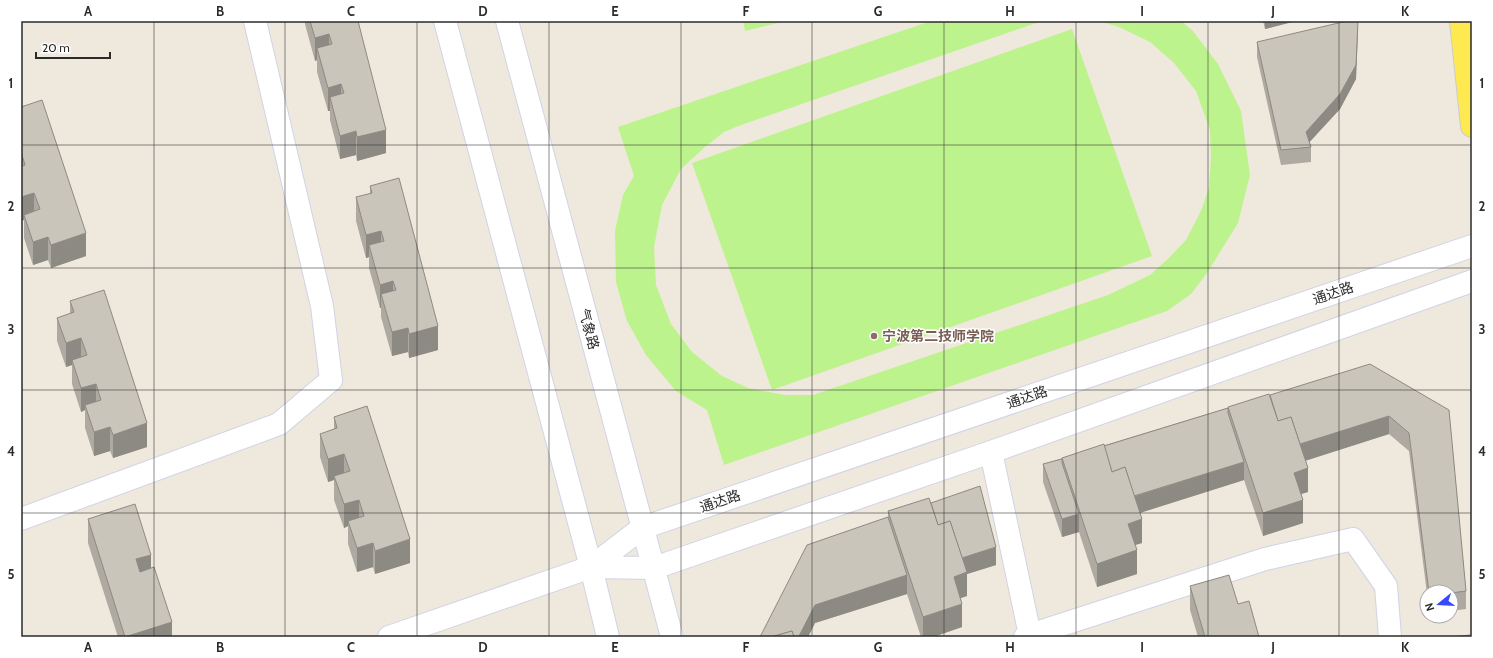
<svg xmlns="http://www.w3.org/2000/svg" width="1493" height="658" font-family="Cabin,'Noto Sans SC',sans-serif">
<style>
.pitch{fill:#bdf38d}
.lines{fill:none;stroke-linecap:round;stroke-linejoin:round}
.minor-casing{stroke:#d1d3e6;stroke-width:24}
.major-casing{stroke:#ccc;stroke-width:24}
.minor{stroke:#fff;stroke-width:22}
.major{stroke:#ffe950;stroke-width:22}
.wall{fill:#aea9a1}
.shaded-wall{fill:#8d8a83}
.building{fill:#cac5bb;stroke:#8d8a83}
.grid{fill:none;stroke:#2b2b2b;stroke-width:1;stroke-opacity:0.55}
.education-dot{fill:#8d6e63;stroke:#fff;stroke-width:1.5}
.labels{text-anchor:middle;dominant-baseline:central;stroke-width:3;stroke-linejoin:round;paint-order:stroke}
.street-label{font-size:14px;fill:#2b2b2b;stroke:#fff}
.education-label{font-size:14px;font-weight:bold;fill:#785e54;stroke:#fff;text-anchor:start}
.neatline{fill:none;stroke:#2b2b2b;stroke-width:1.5}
.grid-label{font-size:13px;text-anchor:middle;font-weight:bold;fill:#2b2b2b}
</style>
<rect width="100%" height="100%" fill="#efe8dc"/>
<g class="pitch">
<path d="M743,21H786L745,31Z"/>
<path d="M931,21H1042L741,125L724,132L705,147L681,169L662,205L654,247L656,285L671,324L692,352L722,376L748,388L785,395H813L1108,295L1150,275L1169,258L1186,240L1201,211L1209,188L1211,158L1210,130L1196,91L1174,63L1150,42L1119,27L1099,21H1181L1193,31L1218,64L1241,111L1250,175L1238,223L1207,273L1191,294L1167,311L724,465L707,410L676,391L646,355L627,321L616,282L615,231L623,195L634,176L618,127Z"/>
<path d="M1072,29L1152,256L772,390L692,163Z"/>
</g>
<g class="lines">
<g class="minor-casing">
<g id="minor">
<path d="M445,21L591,567L608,637"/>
<path d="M507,21L672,637"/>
<path d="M1472,246L642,528L591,567L654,568L991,452L1472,281"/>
<path d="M991,452L1030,635L1025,637"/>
<path d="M21,519L279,424L331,380L322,306L255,21"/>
<path d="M1030,635L1265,559L1353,539L1386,586L1390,637"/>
<path d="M389,637L591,567"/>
</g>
</g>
<g class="major-casing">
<path id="major" d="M1461,21L1472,126"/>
</g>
<use href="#minor" class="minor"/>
<use href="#major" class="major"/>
</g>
<g class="wall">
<path d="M305,21H358L386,153L357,161L356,155L340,159L330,120V111H328L317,72V60L315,61L305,24Z"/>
<path d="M1263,21H1296L1265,29Z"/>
<path d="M1358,33L1356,79L1340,109L1309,142L1311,147V162L1281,165L1257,57V42Z"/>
<path d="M21,107L86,256L51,268L48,260L33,265L24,238V220L21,221Z"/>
<path d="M370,186L438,350L409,358L408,352L392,356L381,317V308H380L369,268V257L366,258L356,221V197L370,194Z"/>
<path d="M70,301L147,447L113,458L110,451L94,456L85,428V410L81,412L72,384V365L66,367L57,341V318L70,314Z"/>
<path d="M1270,395L1449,410L1466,591V609L1451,611V592H1427V594L1409,451L1389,434L1305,461L1308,492L1301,494L1303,523L1263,536L1244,480L1140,513L1142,543L1135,545L1137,574L1097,587L1079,532L1062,537L1043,482V464Z"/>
<path d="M334,417L410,563L375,574L373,567L357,572L348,544V526L344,528L334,500V480L328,482L320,457V434L334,429Z"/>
<path d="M931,503L996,565L967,574V596L961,598L962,627L933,637H921L907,594L815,623L808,637H760L888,517V511Z"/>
<path d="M88,519L151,569L172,637H118L88,543Z"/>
<path d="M1190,586L1238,604L1259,637H1198L1190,610Z"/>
</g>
<g class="shaded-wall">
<path d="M1265,21H1296L1265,29Z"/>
<path d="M1358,21L1356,79L1340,109L1306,146V132Z"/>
<path d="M329,34V57L317,48V60L315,61V38Z"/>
<path d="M341,84V108L330,97V111H328V88Z"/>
<path d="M386,130V153L357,161V137Z"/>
<path d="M356,131V155L340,159V136Z"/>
<path d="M34,193V217L24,215V220L21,221V197Z"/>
<path d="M381,231V254L369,245V257L366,258V235Z"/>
<path d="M86,233V256L51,268V245Z"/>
<path d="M48,237V260L33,265V242Z"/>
<path d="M393,281V305L381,294V308H380V285Z"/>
<path d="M438,326V350L409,358V334Z"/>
<path d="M408,328V352L392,356V332Z"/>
<path d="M81,338V361L72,360V365L66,367V343Z"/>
<path d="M96,384V407L85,405V410L81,412V388Z"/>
<path d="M1389,416V434L1298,463V445Z"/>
<path d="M147,423V447L113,458V435Z"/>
<path d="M110,427V451L94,456V432Z"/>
<path d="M344,454V477L334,476V480L328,482V459Z"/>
<path d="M1244,462V480L1133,515V497Z"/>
<path d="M1308,468V492L1294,496V473Z"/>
<path d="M359,500V523L348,521V526L344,528V504Z"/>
<path d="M1303,500V523L1263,536V513Z"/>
<path d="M1079,514V532L1062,537V519Z"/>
<path d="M1142,519V543L1128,547V524Z"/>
<path d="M410,539V563L375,574V551Z"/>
<path d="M373,543V567L357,572V548Z"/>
<path d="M996,547V565L967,574V596L954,600V577L961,558Z"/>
<path d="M1137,550V574L1097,587V564Z"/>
<path d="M151,555V578L136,583V559Z"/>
<path d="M907,575V594L815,623L808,637H799V636L815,605Z"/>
<path d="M962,604V627L933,637H923V617Z"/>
<path d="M172,622V637H125Z"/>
</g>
<g class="building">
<path d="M310,21H358L386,130L357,137L356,131L340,136L330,97L344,93L341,84L328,88L317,48L332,44L329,34L315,38Z"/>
<path d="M1347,21H1358L1356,65L1340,94L1306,132L1311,147L1281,150L1257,42Z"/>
<path d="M42,100L86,233L51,245L48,237L33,242L24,215L40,209L34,193L21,197V166L25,165L21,152V107Z"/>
<path d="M399,178L438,326L409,334L408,328L392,332L381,294L396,290L393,281L380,285L369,245L384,241L381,231L366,235L356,197L372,193L370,186Z"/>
<path d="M104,290L147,423L113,435L110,427L94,432L85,405L101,400L96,384L81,388L72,360L87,355L81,338L66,343L57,318L74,312L70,301Z"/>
<path d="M1370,364L1449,410L1466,591L1451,593V592H1429L1409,433L1389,416L1300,444L1291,417L1278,421L1270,395Z"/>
<path d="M1269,394L1278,421L1291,417L1308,468L1294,473L1303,500L1263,513L1228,407Z"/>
<path d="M367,406L410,539L375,551L373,543L357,548L348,521L364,516L359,500L344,504L334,476L350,471L344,454L328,459L320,434L337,428L334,417Z"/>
<path d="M1228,408V413L1244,462L1134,496L1125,467L1112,472L1104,446Z"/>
<path d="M1104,444L1112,472L1125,467L1142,519L1128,524L1137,550L1097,564L1062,458Z"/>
<path d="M1062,459V463L1079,514L1062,519L1043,464Z"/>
<path d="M980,486L996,547L962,558L950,521L938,525L931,503Z"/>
<path d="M929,498L938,525L950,521L967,572L954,577L962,604L923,617L888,511Z"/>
<path d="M135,504L151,555L136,559L140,572L154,567L172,622L125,637L88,519Z"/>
<path d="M888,517L907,575L815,605L799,636V637H794L792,631L771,637H760L807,545Z"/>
<path d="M1229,575L1238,604L1249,601L1259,637H1205L1190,586Z"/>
<path d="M792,631L794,637H771Z"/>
<path d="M1470,635V637H1450Z"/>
</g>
<path class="grid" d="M154,21V637M285,21V637M417,21V637M549,21V637M681,21V637M812,21V637M944,21V637M1076,21V637M1208,21V637M1339,21V637M21,145H1472M21,268H1472M21,390H1472M21,513H1472"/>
<circle class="education-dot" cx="874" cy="336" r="4"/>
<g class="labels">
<g class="street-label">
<text transform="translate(1333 293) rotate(-19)">通达路</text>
<text transform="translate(589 329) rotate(75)">气象路</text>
<text transform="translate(1027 397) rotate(-19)">通达路</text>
<text transform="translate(720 501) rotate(-19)">通达路</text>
</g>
<g class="education-label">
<text x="882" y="336">宁波第二技师学院</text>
</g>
</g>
<rect width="1493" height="658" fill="none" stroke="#ffffff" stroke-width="44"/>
<g transform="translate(1439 604) rotate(252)"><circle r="19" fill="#ffffff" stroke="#aaaaaa"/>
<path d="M0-3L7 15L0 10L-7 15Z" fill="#3848ff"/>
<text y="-6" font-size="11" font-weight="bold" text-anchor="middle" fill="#2b2b2b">N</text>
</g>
<path d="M36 52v6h74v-6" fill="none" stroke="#2b2b2b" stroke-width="2"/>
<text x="42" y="52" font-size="12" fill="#2b2b2b" stroke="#ffffff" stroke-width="3" paint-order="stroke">20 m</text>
<rect x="22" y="22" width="1449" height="614" class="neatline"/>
<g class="grid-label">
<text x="88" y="16">A</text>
<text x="220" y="16">B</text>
<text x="351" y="16">C</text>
<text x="483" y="16">D</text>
<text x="615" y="16">E</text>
<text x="746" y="16">F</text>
<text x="878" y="16">G</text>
<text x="1010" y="16">H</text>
<text x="1142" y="16">I</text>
<text x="1273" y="16">J</text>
<text x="1405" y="16">K</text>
<text x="11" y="88">1</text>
<text x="1482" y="88">1</text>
<text x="11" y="211">2</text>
<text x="1482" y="211">2</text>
<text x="11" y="334">3</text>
<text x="1482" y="334">3</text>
<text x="11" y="456">4</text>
<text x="1482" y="456">4</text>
<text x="11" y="579">5</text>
<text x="1482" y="579">5</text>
<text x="88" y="652">A</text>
<text x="220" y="652">B</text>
<text x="351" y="652">C</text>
<text x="483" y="652">D</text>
<text x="615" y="652">E</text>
<text x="746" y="652">F</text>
<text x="878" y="652">G</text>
<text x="1010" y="652">H</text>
<text x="1142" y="652">I</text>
<text x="1273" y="652">J</text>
<text x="1405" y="652">K</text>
</g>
</svg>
